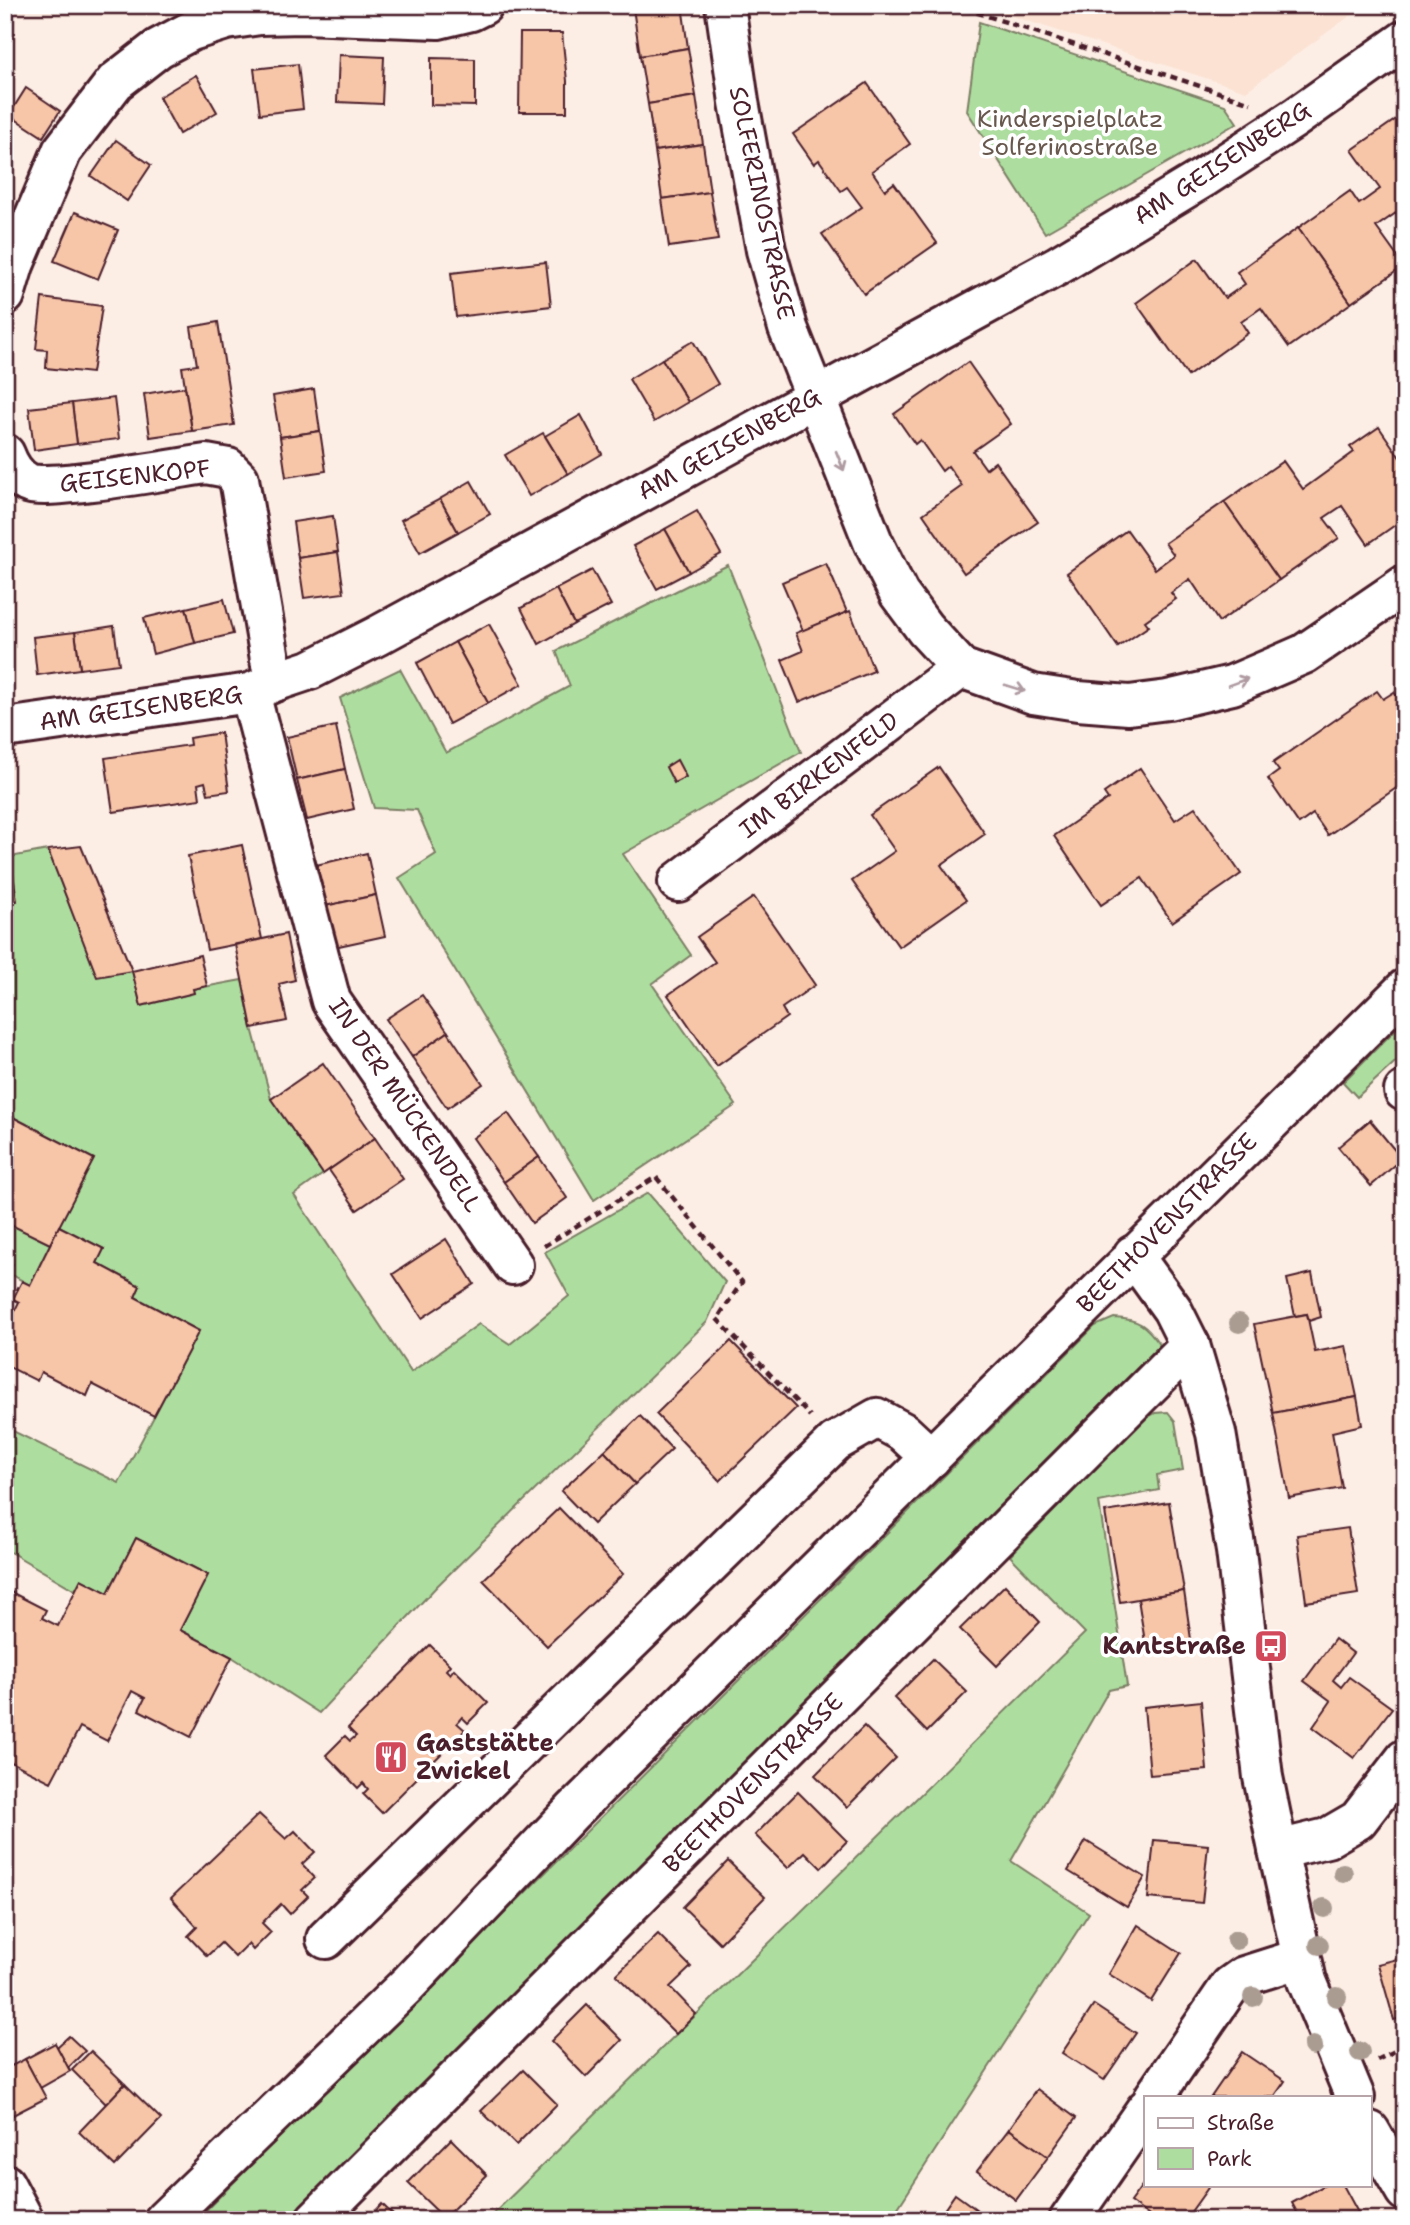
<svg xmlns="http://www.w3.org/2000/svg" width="1410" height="2225" font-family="'Shantell Sans',sans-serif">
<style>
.built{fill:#fbe2d3}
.green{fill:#adde9f;stroke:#7c7e65;stroke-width:2}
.building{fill:#f7c5a8;stroke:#4a1f2b;stroke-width:2}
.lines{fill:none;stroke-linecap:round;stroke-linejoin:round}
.minor-casing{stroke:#4a1f2b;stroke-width:44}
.tertiary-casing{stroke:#4a1f2b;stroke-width:44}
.path{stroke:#4a1f2b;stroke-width:4.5;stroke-dasharray:7 5;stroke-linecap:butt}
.minor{stroke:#fff;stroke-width:38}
.tertiary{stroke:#fff;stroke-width:38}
.tree{fill:#ab9c92}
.oneway{stroke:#ae9aa0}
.labels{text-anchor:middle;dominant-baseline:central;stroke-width:7;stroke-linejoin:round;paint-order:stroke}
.park-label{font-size:24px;fill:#68584e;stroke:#fff}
.street-label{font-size:24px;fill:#4a1f2b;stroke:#fff}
.poi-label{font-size:24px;font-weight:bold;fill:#4a1f2b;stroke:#fff;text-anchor:end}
</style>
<rect width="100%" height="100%" fill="#fdeee5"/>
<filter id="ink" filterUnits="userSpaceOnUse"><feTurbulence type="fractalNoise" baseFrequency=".0143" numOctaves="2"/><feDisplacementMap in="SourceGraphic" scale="14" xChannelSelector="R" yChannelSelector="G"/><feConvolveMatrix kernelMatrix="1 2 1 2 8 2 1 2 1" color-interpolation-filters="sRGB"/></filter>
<g filter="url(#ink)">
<path class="built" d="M978,5H1365L1246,91Z"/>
<g class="green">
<path d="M979,22L1225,105L1237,123L1045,233L967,111Z"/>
<path d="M728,565L801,752L623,854L691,955L652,984L736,1105L594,1200L399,878L436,854L417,810L374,808L340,698L400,669L446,753L570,686L556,651Z"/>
<path d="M48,850L97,976L132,971L141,1006L193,993V989L242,980L252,1028L271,1099L323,1174L294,1195L411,1372L479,1324L510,1344L569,1296L545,1252L648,1193L725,1282L707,1322L437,1586L319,1713L232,1657L180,1630L208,1575L136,1538L108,1593L81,1579L75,1590L5,1549V1427L119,1483L199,1331L135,1297L140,1286L97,1263L104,1249L59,1226L94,1159L5,1113V903L10,857Z"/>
<path d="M1405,1020V1053L1357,1097L1343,1082Z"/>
<path d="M5,1222L50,1244L30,1285L9,1273L13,1264L5,1260Z"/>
<path d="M1114,1318C1139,1319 1146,1325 1160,1345L288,2220H196L1095,1326Z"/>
<path d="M1168,1412L1175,1421L1183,1470L1157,1475L1159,1490L1099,1502L1127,1686L1109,1690L1011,1861L1089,1913L890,2220H487L1085,1633L1010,1556L1144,1419L1155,1413Z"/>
</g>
<g class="building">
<path d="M649,5H682L688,48L640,56L633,8Z"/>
<path d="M520,33H562L567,81V112H519Z"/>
<path d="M688,48L696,96L648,104L640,56Z"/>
<path d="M339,55L384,57L382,104L337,102Z"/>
<path d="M431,58L475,59V106L431,105Z"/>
<path d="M298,64L303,109L260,114L254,69Z"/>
<path d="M196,75L217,112L179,134L159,97Z"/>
<path d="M867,83L910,144L872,171L885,190L894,183L937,243L864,294L822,234L862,207L847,187L841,191L819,160L814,164L793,134Z"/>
<path d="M26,88L60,111L43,137L9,115Z"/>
<path d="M696,96L703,144L655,151L648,104Z"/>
<path d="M1405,113V221L1402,222L1396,213L1376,227L1404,266L1351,303L1298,228L1350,191L1359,204L1380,189L1352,150Z"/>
<path d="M116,140L151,165L127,201L91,176Z"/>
<path d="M703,144L710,192L662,199L655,151Z"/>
<path d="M710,192L718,240L669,247L662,199Z"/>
<path d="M75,212L118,230L98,279L54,261Z"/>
<path d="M1298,228L1351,303L1289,347L1261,308L1241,322L1248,333L1188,376L1136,303L1197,259L1225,298L1245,284L1237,272Z"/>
<path d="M546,262L551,306L456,317L451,273Z"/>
<path d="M42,298L102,306L92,373L46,368L47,350L36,349Z"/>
<path d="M218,322L234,425L192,431L182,367L197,365L191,327Z"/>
<path d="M693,341L718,384L688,402L662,359Z"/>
<path d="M662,359L688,402L654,422L629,379Z"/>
<path d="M968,362L1011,424L973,451L986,469L995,462L1038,522L964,573L923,514L962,486L948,466L942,471L920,440L915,444L894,414Z"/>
<path d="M185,387L192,431L150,437L144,394Z"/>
<path d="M314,389L320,431L280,437L273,396Z"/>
<path d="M114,398L119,439L77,444L72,403Z"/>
<path d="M72,403L77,444L34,450L29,408Z"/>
<path d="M581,415L602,454L568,474L545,436Z"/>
<path d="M1379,427L1405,465V518L1368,544L1342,506L1324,518L1339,538L1279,580L1224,502L1283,461L1303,489L1354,452L1350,447Z"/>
<path d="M320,431L326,471L286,477L280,437Z"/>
<path d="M543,433L568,474L529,496L505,455Z"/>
<path d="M471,481L490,514L458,532L440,499Z"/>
<path d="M440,499L458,532L420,553L401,520Z"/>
<path d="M1224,502L1279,580L1219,622L1190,579L1171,593L1176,599L1145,621L1149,626L1118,647L1067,573L1127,530L1155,569L1174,555L1165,543Z"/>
<path d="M697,511L721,554L689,572L665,529Z"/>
<path d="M333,516L338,552L298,558L293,522Z"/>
<path d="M665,529L689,572L657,589L633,546Z"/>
<path d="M338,552L344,593L304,598L298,558Z"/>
<path d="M826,563L847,612L803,631L782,582Z"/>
<path d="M592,570L611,605L574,624L556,589Z"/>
<path d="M556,589L574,624L539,644L521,608Z"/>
<path d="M224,599L233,634L195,643L186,608Z"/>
<path d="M186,608L195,643L153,654L144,618Z"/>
<path d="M850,611L874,671L799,702L782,660L803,651L796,633Z"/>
<path d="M489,624L522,684L488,703L455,642Z"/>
<path d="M114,626L119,664L80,669L75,632Z"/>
<path d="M75,632L80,669L37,675L33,637Z"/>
<path d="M455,642L488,703L449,724L417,663Z"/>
<path d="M1377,691L1383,699L1394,692L1405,707V782L1328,835L1313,814L1299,824L1268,779L1279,771L1273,763Z"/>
<path d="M336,726L345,769L297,780L287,737Z"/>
<path d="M221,733L229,791L208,794L205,782L198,784L200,799L113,812L105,758L190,745L189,738Z"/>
<path d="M677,760L686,777L674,783L666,767Z"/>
<path d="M939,767L985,834L941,865L966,900L899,947L852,881L895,851L870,815Z"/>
<path d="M1140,768L1175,820L1195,807L1241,874L1172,922L1142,878L1101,905L1054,836L1108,799L1104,793Z"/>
<path d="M345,769L354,809L307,820L297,780Z"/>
<path d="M7,834L17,901L5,903V835Z"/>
<path d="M242,845L262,939L207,950L188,856Z"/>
<path d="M81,846L132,971L97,977L48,850Z"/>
<path d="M367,853L376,895L325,906L316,865Z"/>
<path d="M376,895L385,936L334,947L325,906Z"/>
<path d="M754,897L815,985L782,1008L787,1017L717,1066L668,995L715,962L697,937Z"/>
<path d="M286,934L295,980L279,984L287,1021L252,1028L235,945Z"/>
<path d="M200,955L207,986L193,989L194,993L141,1006L132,971Z"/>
<path d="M422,995L448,1032L412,1057L386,1019Z"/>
<path d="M448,1032L483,1084L447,1108L412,1057Z"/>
<path d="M323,1063L375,1138L323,1174L271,1099Z"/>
<path d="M5,1113L94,1159L50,1244L5,1222Z"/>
<path d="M508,1113L539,1157L504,1182L473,1138Z"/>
<path d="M1370,1120L1402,1159L1371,1186L1338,1147Z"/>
<path d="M375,1138L403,1179L357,1210L329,1170Z"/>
<path d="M539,1157L567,1198L532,1223L504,1182Z"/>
<path d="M59,1226L104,1249L97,1263L140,1286L135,1297L199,1331L154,1416L92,1384L87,1396L41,1372L37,1381L5,1365V1330L19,1302L13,1299L22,1281L30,1285Z"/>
<path d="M446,1239L474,1284L422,1318L393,1274Z"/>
<path d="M1312,1273L1321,1317L1309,1321L1307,1314L1295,1316L1287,1279Z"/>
<path d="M1307,1314L1315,1352L1346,1346L1357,1397L1273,1413L1254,1324Z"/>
<path d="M731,1341L796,1408L720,1481L656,1414Z"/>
<path d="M1357,1397L1362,1425L1332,1432L1342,1488L1289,1498L1273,1413Z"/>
<path d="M640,1416L672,1449L635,1484L604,1451Z"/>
<path d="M604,1451L635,1484L593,1524L561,1491Z"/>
<path d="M1169,1502L1184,1591L1120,1602L1105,1512Z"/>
<path d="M559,1508L623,1574L547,1646L483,1580Z"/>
<path d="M1348,1528L1358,1594L1306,1602L1297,1535Z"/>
<path d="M136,1538L208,1575L180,1630L232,1657L191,1737L139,1710L145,1698L132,1691L107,1741L80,1727L51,1782L5,1759V1589L46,1610L42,1618L58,1626L81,1579L108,1593Z"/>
<path d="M1005,1585L1040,1622L997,1666L960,1629Z"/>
<path d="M1184,1591L1192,1646L1147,1654L1138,1599Z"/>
<path d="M1335,1639L1353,1653L1333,1680L1341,1687L1349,1677L1392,1708L1354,1758L1313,1727L1331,1701L1304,1681Z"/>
<path d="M430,1645L450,1665L446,1670L450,1674L454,1669L488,1703L468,1723L462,1717L457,1723L465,1730L382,1813L363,1794L368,1789L363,1783L358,1788L326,1755L345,1736L350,1741L356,1736L348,1728Z"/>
<path d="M933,1659L967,1692L927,1732L894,1698Z"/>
<path d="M1201,1701L1207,1770L1150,1775L1144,1707Z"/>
<path d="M864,1726L896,1758L847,1807L815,1775Z"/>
<path d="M798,1792L847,1841L821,1868L805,1852L788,1868L755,1835Z"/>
<path d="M259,1814L286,1839L295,1831L315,1852L302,1864L315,1878L302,1890L308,1896L290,1914L281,1904L262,1923L271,1932L253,1950L248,1944L235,1957L221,1943L207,1956L188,1936L197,1927L171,1898Z"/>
<path d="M1154,1840L1208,1845L1202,1903L1148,1898Z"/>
<path d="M1086,1841L1145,1877L1127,1907L1068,1871Z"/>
<path d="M728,1861L765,1897L720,1943L683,1907Z"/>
<path d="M1138,1925L1181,1953L1151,2001L1109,1974Z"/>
<path d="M658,1934L691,1967L670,1987L696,2014L676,2034L616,1975Z"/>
<path d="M1405,1957V2017L1394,2020L1378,1964Z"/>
<path d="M587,2005L622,2040L586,2077L551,2041Z"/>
<path d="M1094,2005L1136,2033L1104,2080L1062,2053Z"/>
<path d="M69,2036L85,2051L68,2068L57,2047Z"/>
<path d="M55,2043L70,2071L40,2088L25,2059Z"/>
<path d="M91,2051L125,2084L106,2104L72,2070Z"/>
<path d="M1242,2052L1285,2081L1274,2097H1211Z"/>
<path d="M25,2059L46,2098L5,2119V2069Z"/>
<path d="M523,2070L557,2104L516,2145L481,2111Z"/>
<path d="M125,2084L161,2119L115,2166L79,2132Z"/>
<path d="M1037,2089L1076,2118L1048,2157L1009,2129Z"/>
<path d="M1009,2129L1048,2157L1016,2200L977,2171Z"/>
<path d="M451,2139L487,2175L444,2218L408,2183Z"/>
<path d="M1146,2180V2185H1210L1185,2220H1155L1130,2202Z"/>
<path d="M1325,2185H1343L1362,2220H1301L1292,2203Z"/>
<path d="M955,2194L991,2220H937Z"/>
<path d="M382,2204L398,2220H367Z"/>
</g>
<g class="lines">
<g class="minor-casing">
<g id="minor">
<path d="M725,5L739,102L766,250L788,328L873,542L899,594L925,629L961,668L1033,694L1078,701L1129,705L1168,700L1232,685L1304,654L1405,585"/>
<path d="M5,295L14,265L62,151L115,82L159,48L191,31L226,20L260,15L303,14L438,19L471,11L483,5"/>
<path d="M5,454C9,465 16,477 28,483C45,492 178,468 206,464L228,468L239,479L274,682"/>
<path d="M250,693L331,1001L513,1265"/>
<path d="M5,728L250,693L274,682L310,670L377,636L1057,266L1203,178L1295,118L1405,40"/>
<path d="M678,882L961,668"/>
<path d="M1404,1091H1405"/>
<path d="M1133,1255L1172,1309L1190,1345L1216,1433L1236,1551L1263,1777L1278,1850L1307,1981L1355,2097"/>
<path d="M1278,1850L1327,1838L1358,1820L1405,1759"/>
<path d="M326,1939L835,1442L877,1418L903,1432L931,1458"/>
<path d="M1154,2097L1230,1986L1244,1976L1301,1958"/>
<path d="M1370,2131L1405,2191"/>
<path d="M5,2184L24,2220"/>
<path d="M315,2220L1190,1345"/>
<path d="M1069,2220L1146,2109"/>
</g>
</g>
<g class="tertiary-casing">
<path id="tertiary" d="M164,2220L407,1985L573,1811L1405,989"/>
</g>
<g class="path">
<path d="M954,5L1251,103"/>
<path d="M544,1246L656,1177L742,1282L717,1319L810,1416"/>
<path d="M5,1282L18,1289"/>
<path d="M1377,2060L1405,2046"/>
</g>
<use href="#minor" class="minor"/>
<use href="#tertiary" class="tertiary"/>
</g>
<g class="tree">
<circle cx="1239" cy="1323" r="10"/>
<circle cx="1343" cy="1873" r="10"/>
<circle cx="1324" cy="1908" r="10"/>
<circle cx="1236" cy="1940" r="10"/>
<circle cx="1319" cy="1945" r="10"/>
<circle cx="1253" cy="1997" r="10"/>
<circle cx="1337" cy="1997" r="10"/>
<circle cx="1313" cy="2046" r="10"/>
<circle cx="1360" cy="2052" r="10"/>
</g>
<defs><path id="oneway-shaft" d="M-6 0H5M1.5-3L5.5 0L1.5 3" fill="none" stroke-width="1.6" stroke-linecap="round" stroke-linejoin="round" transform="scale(1.75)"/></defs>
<g class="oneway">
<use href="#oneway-shaft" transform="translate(840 461) rotate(68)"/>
<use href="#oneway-shaft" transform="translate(1238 682) rotate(-20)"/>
<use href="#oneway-shaft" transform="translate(1015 688) rotate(17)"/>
</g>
</g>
<defs>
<g id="bus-square" transform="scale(1.75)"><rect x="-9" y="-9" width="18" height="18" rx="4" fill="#d1495b" stroke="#fff"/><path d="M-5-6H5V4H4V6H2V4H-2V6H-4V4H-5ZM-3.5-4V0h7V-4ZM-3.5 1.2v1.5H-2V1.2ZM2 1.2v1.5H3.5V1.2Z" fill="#fff"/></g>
<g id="restaurant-square" transform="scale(1.75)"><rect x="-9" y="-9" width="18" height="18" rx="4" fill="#d1495b" stroke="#fff"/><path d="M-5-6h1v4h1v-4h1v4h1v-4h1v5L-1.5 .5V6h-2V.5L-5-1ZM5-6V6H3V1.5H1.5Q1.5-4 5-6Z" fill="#fff"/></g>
</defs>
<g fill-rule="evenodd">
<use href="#bus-square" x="1271" y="1646"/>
<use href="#restaurant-square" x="391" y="1757"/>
</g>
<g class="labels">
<g class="park-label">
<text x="1070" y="119">Kinderspielplatz<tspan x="1070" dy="28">Solferinostraße</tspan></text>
</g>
<g class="street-label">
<text transform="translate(1222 163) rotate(-33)">AM GEISENBERG</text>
<text transform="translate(762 203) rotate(78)">SOLFERINOSTRASSE</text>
<text transform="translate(729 444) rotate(-29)">AM GEISENBERG</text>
<text transform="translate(135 476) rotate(-6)">GEISENKOPF</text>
<text transform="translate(141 708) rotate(-8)">AM GEISENBERG</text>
<text transform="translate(819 775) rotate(-37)">IM BIRKENFELD</text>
<text transform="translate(405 1105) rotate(56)">IN DER MÜCKENDELL</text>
<text transform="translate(1167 1223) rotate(-45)">BEETHOVENSTRASSE</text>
<text transform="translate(753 1783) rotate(-45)">BEETHOVENSTRASSE</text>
</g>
<g class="poi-label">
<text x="1246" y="1646">Kantstraße</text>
<text x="416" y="1743" text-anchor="start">Gaststätte<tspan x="416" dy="28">Zwickel</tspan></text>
</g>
</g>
<rect width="1410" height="2225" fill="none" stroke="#fff" stroke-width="28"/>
<rect x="14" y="14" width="1382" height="2197" fill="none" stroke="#4a1f2b" stroke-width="2.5" filter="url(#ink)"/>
<rect x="1144" y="2096" width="228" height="91" fill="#ffffff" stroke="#b7a5aa" stroke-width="2"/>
<rect x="1158" y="2118" width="35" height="10" fill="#ffffff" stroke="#b7a5aa" stroke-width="2"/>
<text x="1207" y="2130" font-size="21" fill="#4a1f2b">Straße</text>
<rect x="1158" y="2148" width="35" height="21" fill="#adde9f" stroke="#b7a5aa" stroke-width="2"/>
<text x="1207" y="2166" font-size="21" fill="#4a1f2b">Park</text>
</svg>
